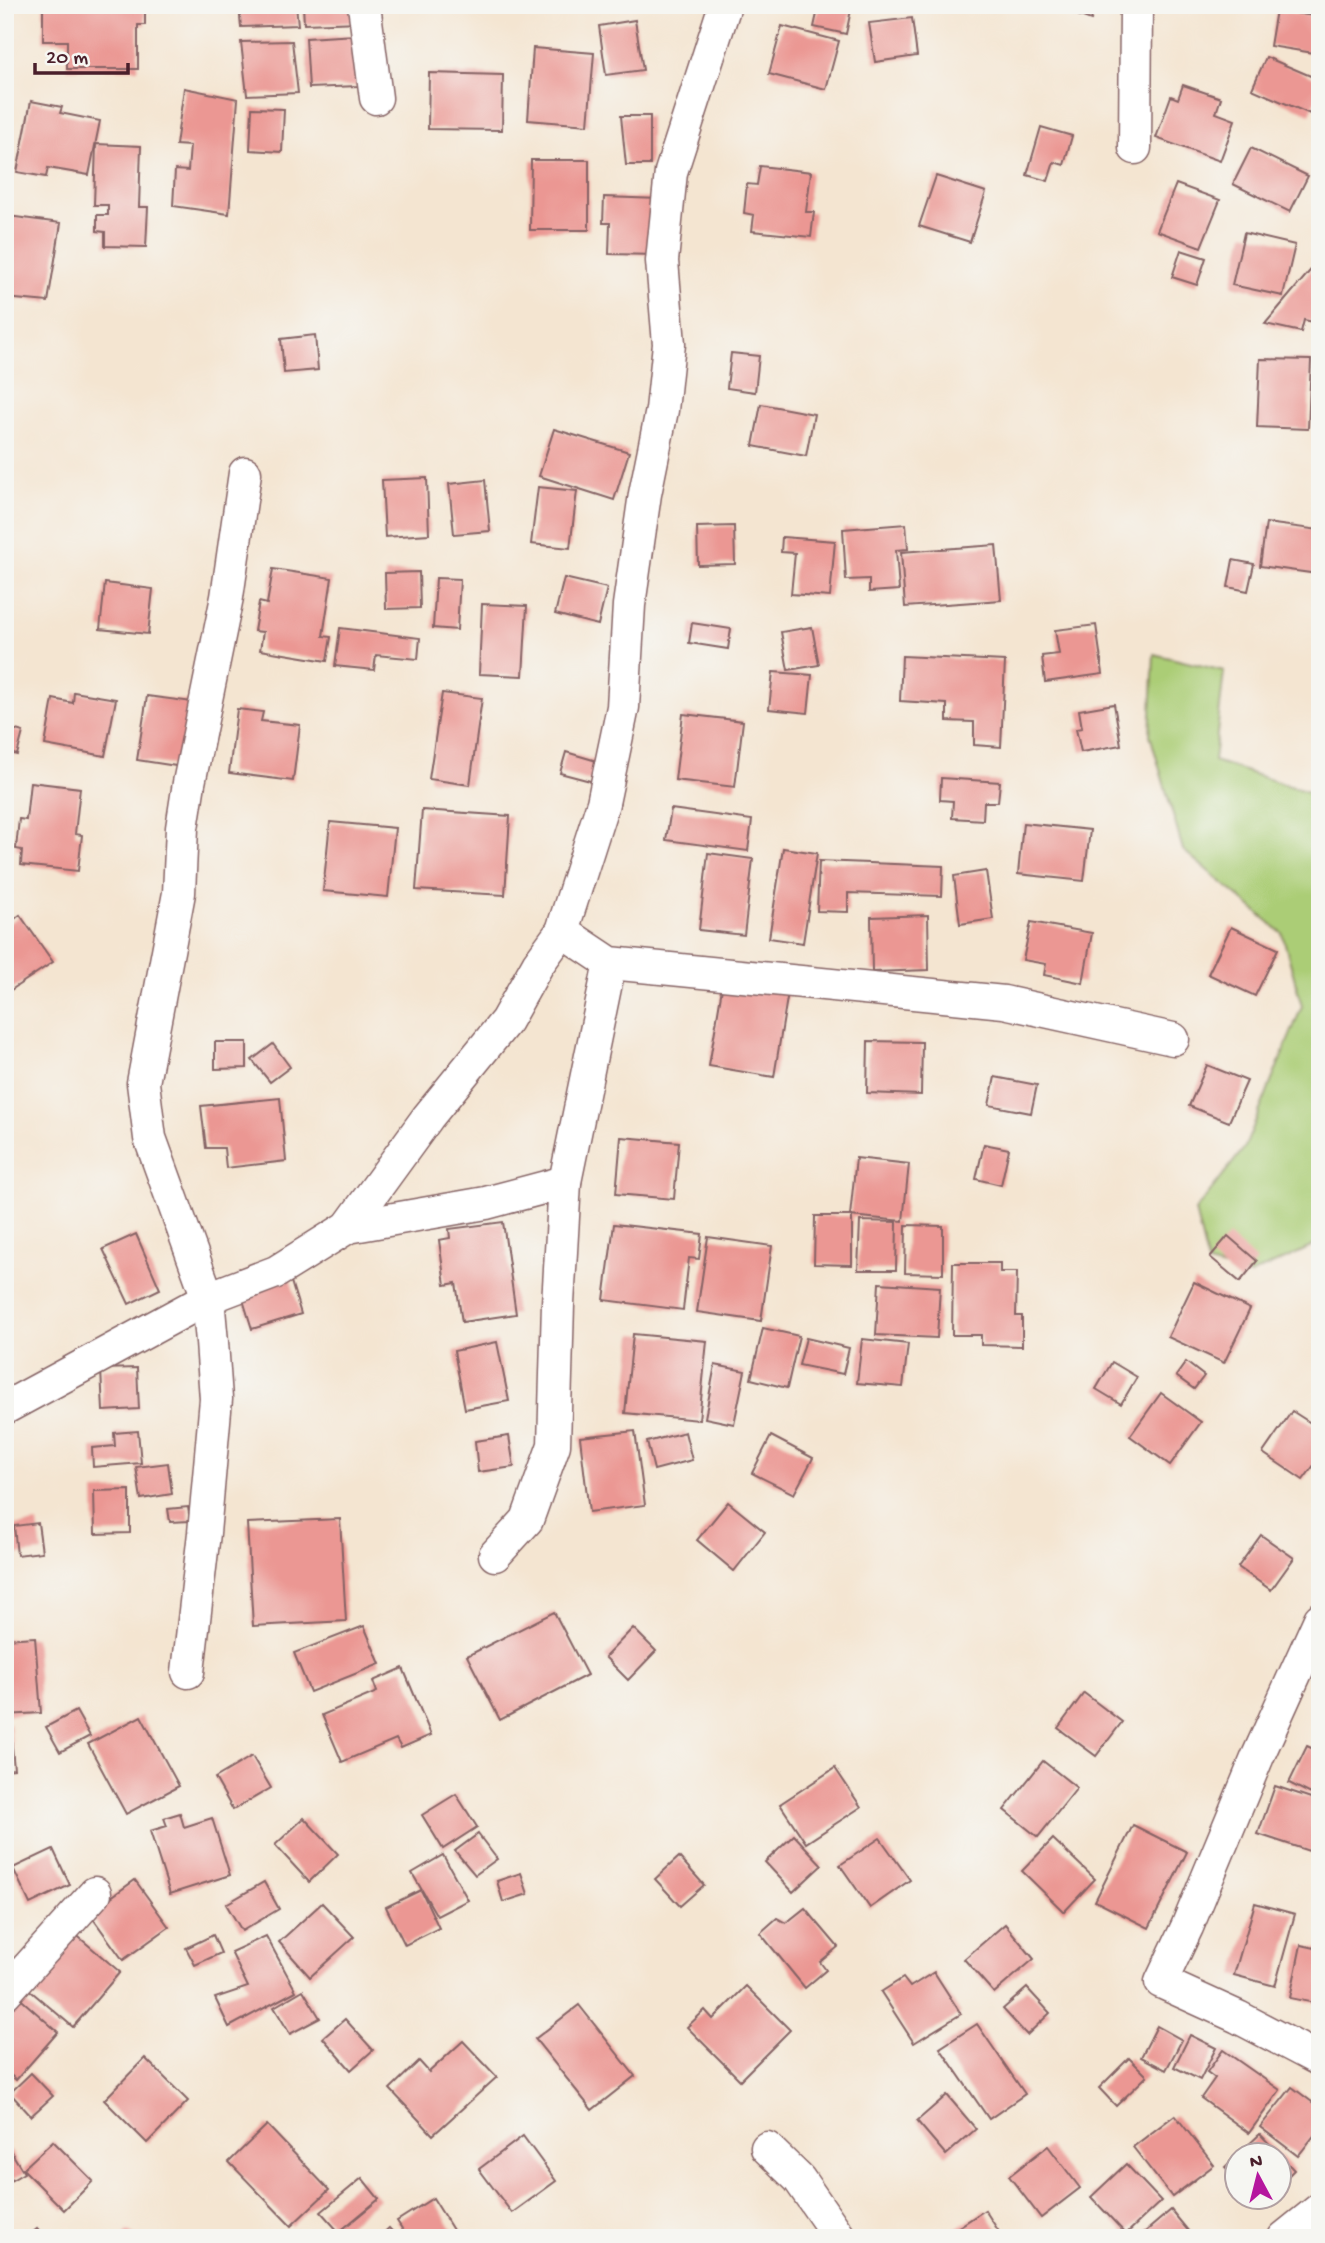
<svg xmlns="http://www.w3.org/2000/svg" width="1325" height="2243" font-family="'Gochi Hand',sans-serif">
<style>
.green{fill:#abcd76;stroke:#7a7650;stroke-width:2}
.building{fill:#eb9793}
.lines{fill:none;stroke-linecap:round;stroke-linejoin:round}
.street-casing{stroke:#866465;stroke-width:35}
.street{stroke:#fff;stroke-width:32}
</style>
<rect width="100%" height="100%" fill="#f6f6f2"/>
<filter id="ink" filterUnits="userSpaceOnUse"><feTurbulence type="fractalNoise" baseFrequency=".0143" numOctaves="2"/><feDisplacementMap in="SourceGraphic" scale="14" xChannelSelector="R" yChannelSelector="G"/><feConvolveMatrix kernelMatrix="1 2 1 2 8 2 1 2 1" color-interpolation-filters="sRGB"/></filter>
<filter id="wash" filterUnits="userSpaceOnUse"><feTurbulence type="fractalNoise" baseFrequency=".00686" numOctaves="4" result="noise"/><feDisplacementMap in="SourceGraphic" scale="28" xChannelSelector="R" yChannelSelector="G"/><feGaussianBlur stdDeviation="1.57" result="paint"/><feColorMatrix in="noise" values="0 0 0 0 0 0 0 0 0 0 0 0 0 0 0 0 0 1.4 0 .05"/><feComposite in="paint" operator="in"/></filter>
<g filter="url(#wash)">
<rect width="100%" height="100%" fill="#f4e5d1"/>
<path class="green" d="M1154,654L1224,671L1214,761L1320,796V1243L1250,1275L1208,1264L1195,1211L1245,1147L1302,1006L1282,933L1183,850L1150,735Z"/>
<g id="blocks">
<g class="building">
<path d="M43,5H145V25H138V69H67V41H43Z"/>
<path d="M239,5H296L298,25L241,27Z"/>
<path d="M303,5H359L361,22L304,24Z"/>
<rect x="603" y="5" width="26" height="3"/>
<path d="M819,5H852L846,34L814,27Z"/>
<path d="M1050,5H1096L1091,20Z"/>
<path d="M1276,10L1320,17V54L1270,46Z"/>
<path d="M912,18L917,56L875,62L869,23Z"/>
<path d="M635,20L643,70L606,75L599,26Z"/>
<path d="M782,26L839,41L826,89L769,74Z"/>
<path d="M356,35L358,86L309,88L306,38Z"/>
<path d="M292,41L298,93L247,95L241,42Z"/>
<path d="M533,48L594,53L588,125L528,120Z"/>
<path d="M1266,57L1320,80V91L1310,114L1252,89Z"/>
<path d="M429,73L503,75L502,130L428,129Z"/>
<path d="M1183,85L1221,98L1216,113L1235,120L1220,161L1156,138L1171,96L1178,99Z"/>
<path d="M184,88L238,99L229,214L173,206L175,170L188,171L190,146L176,145Z"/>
<path d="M31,101L62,107L60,113L100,121L89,175L48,168L46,177L17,172Z"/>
<path d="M252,108L284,109L282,152L250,150Z"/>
<path d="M621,116H650V165H626Z"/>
<path d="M1041,127L1072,136L1064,165L1054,162L1048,181L1027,175Z"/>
<path d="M96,144L141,146L139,207H148L146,247L105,246V232L97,231V215H108V205H94Z"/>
<path d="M1251,148L1308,176L1290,212L1233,184Z"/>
<path d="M531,160H589V230H530Z"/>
<path d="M760,166L811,172L806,212H814L811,237L752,231L754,215L744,213L747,184L757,185Z"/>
<path d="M936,176L986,192L970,242L919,226Z"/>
<path d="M1176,184L1220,200L1201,247L1157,231Z"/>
<path d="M604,197L660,199L658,255L609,254L610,223H603Z"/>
<path d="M8,216L61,223L48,302L5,298V235Z"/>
<path d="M1244,233L1295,245L1283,296L1232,285Z"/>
<path d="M1181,250L1206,258L1197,285L1172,277Z"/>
<path d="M1320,259V316L1313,322L1304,320L1301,332L1265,324Z"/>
<path d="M315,335L318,370L284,373L281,339Z"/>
<path d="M731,353L759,356L755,392L727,388Z"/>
<path d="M1260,359L1311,360L1308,429L1257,427Z"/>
<path d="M761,404L814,414L806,456L753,446Z"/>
<path d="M554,429L629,452L614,500L539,476Z"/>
<path d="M427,478L429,534L385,537L382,480Z"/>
<path d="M485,480L490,531L454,534L449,484Z"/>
<path d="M538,487L577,491L570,548L531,544Z"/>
<path d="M1266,523L1320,530L1318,574L1260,566Z"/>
<path d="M906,524L908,549L896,550L899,590L869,592V579L846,580L843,529Z"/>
<path d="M734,526L735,564L698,565L697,527Z"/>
<path d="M782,537L835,541L830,597L791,594L795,553L781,552Z"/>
<path d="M996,545L1001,600L905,607L901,552Z"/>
<path d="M1233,560L1254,564L1248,591L1228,587Z"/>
<path d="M273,569L332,578L323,636L331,637L327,661L260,650L263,632L254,631L259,602L267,604Z"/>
<path d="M419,572L420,608L386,609L385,573Z"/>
<path d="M436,578L460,579L457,630L433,628Z"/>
<path d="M564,578L607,588L598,625L555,614Z"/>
<path d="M105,583L153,589L148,634L100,629Z"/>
<path d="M482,604L527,606L523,676L479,674Z"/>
<path d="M692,623L731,629L728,649L689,643Z"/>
<path d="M1096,625L1103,674L1045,682L1042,656L1059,654L1055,630Z"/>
<path d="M812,627L819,665L788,670L781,632Z"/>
<path d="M340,628L420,638L418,659L376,655L374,670L335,666Z"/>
<path d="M902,656L1005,661L1001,747L974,745V722L947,721V704L900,701Z"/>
<path d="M773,672L812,675L808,713L769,709Z"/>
<path d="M74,692L116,699L105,756L45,745L53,699L73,703Z"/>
<path d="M442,693L482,698L470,785L429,779Z"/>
<path d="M147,696L193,702L183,767L137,760Z"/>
<path d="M1114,704L1121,745L1081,752L1076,729L1082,728L1079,710Z"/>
<path d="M237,709L263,712L261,721L300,725L293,781L229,773Z"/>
<path d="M683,714L743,721L735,787L675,780Z"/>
<path d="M5,727L23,732L17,755L5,752Z"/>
<path d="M566,752L600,762L594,782L560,773Z"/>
<path d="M941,778L1000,782L998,802H984L983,820L952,818L953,801L940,800Z"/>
<path d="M30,782L80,788L75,834L82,835L78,871L21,865L22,850L16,849L19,819L26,820Z"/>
<path d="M671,809L752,820L748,851L666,840Z"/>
<path d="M422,810L510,816L505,895L416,890Z"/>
<path d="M330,822L395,828L388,897L323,891Z"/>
<path d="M1023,823L1090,830L1084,881L1018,874Z"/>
<path d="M783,848L817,853L803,943L769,938Z"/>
<path d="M708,853L753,859L744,935L699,930Z"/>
<path d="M819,861L943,866L942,896L848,893V912L817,911Z"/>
<path d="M986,871L993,919L960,924L954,876Z"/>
<path d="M20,915L53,962L5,994V926Z"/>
<path d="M928,915L929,970L872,972L871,917Z"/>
<path d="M1031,922L1092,933L1083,983L1044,975L1046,964L1023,960Z"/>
<path d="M1231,927L1278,949L1255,996L1208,974Z"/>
<path d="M724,976L789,986L774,1077L709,1066Z"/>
<path d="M868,1041L922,1042L921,1095L867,1093Z"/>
<path d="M215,1042H247V1068L215,1069Z"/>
<path d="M273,1044L290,1067L270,1082L252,1060Z"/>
<path d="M1207,1065L1247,1081L1229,1122L1189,1106Z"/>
<path d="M995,1077L1037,1085L1031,1113L989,1105Z"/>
<path d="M280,1098L286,1161L226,1168L224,1148H206L201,1106Z"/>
<path d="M621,1137L679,1142L674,1199L616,1194Z"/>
<path d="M984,1144L1009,1149L1001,1185L976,1179Z"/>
<path d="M856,1158L909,1164L903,1221L850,1216Z"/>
<path d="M815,1216H852V1265L814,1264Z"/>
<path d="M860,1221L897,1222L896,1270H858Z"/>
<path d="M503,1222L516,1314L462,1322L456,1283L445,1285L439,1240L450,1238L449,1229Z"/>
<path d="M614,1224L702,1234L699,1259L689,1258L683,1310L604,1300Z"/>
<path d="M906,1225L943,1226V1274L905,1273Z"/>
<path d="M136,1234L160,1289L129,1304L103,1249Z"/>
<path d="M1228,1236L1257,1261L1240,1282L1210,1257Z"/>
<path d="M708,1237L772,1246L761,1321L697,1312Z"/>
<path d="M953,1263H1000V1272H1017L1016,1316H1022V1346L981,1345V1335H952Z"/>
<path d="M289,1275L301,1314L252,1329L240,1290Z"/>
<path d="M1194,1282L1250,1309L1224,1363L1168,1337Z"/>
<path d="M879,1283L940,1287L937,1338L876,1335Z"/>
<path d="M763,1328L799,1336L787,1388L751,1379Z"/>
<path d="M633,1334L707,1341L699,1420L625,1413Z"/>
<path d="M806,1338L849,1348L843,1374L799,1365Z"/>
<path d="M862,1339L908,1344L903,1387L857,1383Z"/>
<path d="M497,1342L509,1401L465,1409L454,1351Z"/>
<path d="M1112,1362L1137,1377L1121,1404L1096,1389Z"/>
<path d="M1186,1362L1204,1376L1194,1389L1176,1376Z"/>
<path d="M715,1365L745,1371L734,1424L705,1418Z"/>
<path d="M137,1368L139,1409L103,1411L101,1369Z"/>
<path d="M1161,1393L1201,1422L1170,1465L1130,1436Z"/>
<path d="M1292,1411L1320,1429V1457L1303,1480L1263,1453Z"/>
<path d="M138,1431L141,1463L93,1467L92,1448L115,1446L114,1433Z"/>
<path d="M635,1431L645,1505L589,1512L580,1437Z"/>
<path d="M685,1432L692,1460L654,1470L647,1442Z"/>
<path d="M509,1436L514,1467L478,1472L475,1441Z"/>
<path d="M771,1436L813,1458L794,1494L752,1473Z"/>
<path d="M168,1463L172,1494L141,1499L136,1467Z"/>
<path d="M130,1490V1533L95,1534L94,1491Z"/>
<path d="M728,1502L765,1532L734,1571L697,1540Z"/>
<path d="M188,1507L190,1521L170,1522L168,1509Z"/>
<path d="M340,1519L346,1621L253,1626L247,1523Z"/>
<path d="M38,1523L42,1552L17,1555L14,1526Z"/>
<path d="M1261,1535L1294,1558L1271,1590L1238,1567Z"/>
<path d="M554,1612L587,1675L500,1720L467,1656Z"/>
<path d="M364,1626L380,1664L310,1692L294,1653Z"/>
<path d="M633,1628L656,1651L628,1680L605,1657Z"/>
<path d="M35,1637L41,1713L5,1715V1639Z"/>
<path d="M403,1668L431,1735L401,1748L396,1739L342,1762L322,1715L377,1692L373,1681Z"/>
<path d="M1084,1693L1122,1722L1096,1756L1058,1728Z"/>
<path d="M76,1711L90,1736L60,1752L46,1727Z"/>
<path d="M141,1716L179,1786L126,1814L88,1744Z"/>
<path d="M5,1724H10L14,1769L5,1770Z"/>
<path d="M1307,1746L1320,1752V1775L1311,1794L1289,1783Z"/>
<path d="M252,1756L271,1788L233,1810L215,1778Z"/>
<path d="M1043,1761L1077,1788L1038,1837L1004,1810Z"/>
<path d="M835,1768L861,1807L806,1843L780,1804Z"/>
<path d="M1275,1786L1320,1801V1839L1315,1853L1258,1834Z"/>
<path d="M456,1794L477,1827L443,1849L422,1815Z"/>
<path d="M180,1813L184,1827L212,1818L230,1875L170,1894L150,1831L167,1826L164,1818Z"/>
<path d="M304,1818L338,1854L309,1882L275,1845Z"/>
<path d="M1133,1825L1187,1852L1149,1928L1095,1901Z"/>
<path d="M478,1834L497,1859L475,1875L455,1851Z"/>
<path d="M794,1835L822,1865L793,1892L765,1862Z"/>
<path d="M880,1838L910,1880L870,1908L840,1865Z"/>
<path d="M1053,1839L1095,1879L1064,1912L1022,1871Z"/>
<path d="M53,1849L70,1885L30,1904L13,1868Z"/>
<path d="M443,1855L468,1900L437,1916L412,1873Z"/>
<path d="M679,1857L704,1885L680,1906L655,1879Z"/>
<path d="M521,1873L528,1894L503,1902L497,1881Z"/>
<path d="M135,1880L169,1927L123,1960L89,1913Z"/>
<path d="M264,1882L279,1909L242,1931L226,1904Z"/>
<path d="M421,1890L439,1928L405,1945L386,1907Z"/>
<path d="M322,1903L354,1937L310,1977L279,1942Z"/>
<path d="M1255,1903L1295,1914L1275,1986L1234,1975Z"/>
<path d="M805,1908L838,1947L820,1962L826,1970L805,1988L760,1933L777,1918L786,1923Z"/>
<path d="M1005,1924L1034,1959L994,1993L964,1959Z"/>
<path d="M67,1927L120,1972L73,2027L20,1982Z"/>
<path d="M213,1935L221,1953L195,1965L186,1948Z"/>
<path d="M266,1936L296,1991L229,2027L215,1998L248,1987L231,1952Z"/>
<path d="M1301,1945L1320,1949V2004L1290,1998Z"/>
<path d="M934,1972L961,2014L914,2043L881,1992L903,1978L910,1987Z"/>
<path d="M746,1986L790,2030L740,2080L687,2027L705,2010L713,2019Z"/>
<path d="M1027,1988L1050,2013L1027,2035L1003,2009Z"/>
<path d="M303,1990L320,2018L290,2034L274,2007Z"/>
<path d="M15,1994L58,2032L16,2080L5,2070V2005Z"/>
<path d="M579,2005L635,2076L592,2110L535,2039Z"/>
<path d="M345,2019L373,2050L351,2070L323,2038Z"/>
<path d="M977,2024L1025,2094L989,2119L940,2048Z"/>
<path d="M1157,2026L1182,2040L1166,2070L1141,2057Z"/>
<path d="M1190,2035L1216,2048L1200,2080L1174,2067Z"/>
<path d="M463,2041L497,2077L433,2135L390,2089L419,2061L429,2072Z"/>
<path d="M1223,2050L1280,2090L1249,2133L1201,2098L1215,2078L1207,2072Z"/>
<path d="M145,2058L188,2101L147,2143L104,2100Z"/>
<path d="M1129,2058L1147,2076L1116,2106L1099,2088Z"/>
<path d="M31,2073L53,2096L31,2116L10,2093Z"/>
<path d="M1292,2087L1320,2108V2128L1298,2156L1260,2127Z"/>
<path d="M947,2095L976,2129L946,2155L917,2121Z"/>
<path d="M1175,2115L1214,2165L1172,2197L1133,2147Z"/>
<path d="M267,2125L329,2190L291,2226L229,2162Z"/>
<path d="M1260,2134L1294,2170L1280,2184V2156H1238V2180L1225,2167Z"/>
<path d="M523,2136L556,2181L512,2213L479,2169Z"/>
<path d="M53,2141L93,2181L64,2210L23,2169Z"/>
<path d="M1048,2146L1080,2188L1041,2218L1009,2176Z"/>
<path d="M10,2150L24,2173L5,2184V2152Z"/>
<path d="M1126,2164L1161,2201L1126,2234L1091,2197Z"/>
<path d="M362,2178L379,2199L339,2232L321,2212Z"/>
<path d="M433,2198L458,2238H408L397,2221Z"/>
<path d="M985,2210L1003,2238H942Z"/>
<path d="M1171,2210L1194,2238H1138Z"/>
<path d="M389,2228L398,2238H378Z"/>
<path d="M37,2229L45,2238H26Z"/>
<path d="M127,2231L138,2238H122Z"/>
</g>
</g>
</g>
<g filter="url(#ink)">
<use href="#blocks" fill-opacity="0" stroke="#866465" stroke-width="2"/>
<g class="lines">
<g class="street-casing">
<g id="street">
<path d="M364,5L376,98"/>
<path d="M1135,148L1136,5"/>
<path d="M562,931L610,963L1004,1002L1173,1039"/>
<path d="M348,1227L486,1203L565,1182"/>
<path d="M5,1408L208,1298L276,1272L348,1227L428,1117L506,1021L538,964L562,931L603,803L623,707L629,605L645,494L662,410L669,344L662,261L671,172L725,5"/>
<path d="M495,1555L527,1520L554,1445L558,1304L565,1182L610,963"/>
<path d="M1320,1619L1258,1756L1187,1927L1161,1982L1238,2017L1320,2060"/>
<path d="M188,1672L204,1533L216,1399L212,1342L208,1298L150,1138L143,1083L179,893L182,828L189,783L227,597L245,473"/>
<path d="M5,1993L95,1893"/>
<path d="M767,2148L799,2179L840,2238"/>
<path d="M1284,2238L1320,2209"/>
</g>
</g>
<use href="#street" class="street"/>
</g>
</g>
<rect width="1325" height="2243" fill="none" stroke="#f6f6f2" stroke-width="28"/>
<g transform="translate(1258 2176) rotate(353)"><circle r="33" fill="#f6f6f2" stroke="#b1a0a2" stroke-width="2"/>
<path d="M0-5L12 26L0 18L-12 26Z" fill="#b5179e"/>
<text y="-10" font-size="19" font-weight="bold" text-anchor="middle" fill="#4a1f2b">N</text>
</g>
<path d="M35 63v10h93v-10" fill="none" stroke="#4a1f2b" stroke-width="3.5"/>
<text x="46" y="63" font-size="21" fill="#4a1f2b" stroke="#f6f6f2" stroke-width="5" paint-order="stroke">20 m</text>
</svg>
